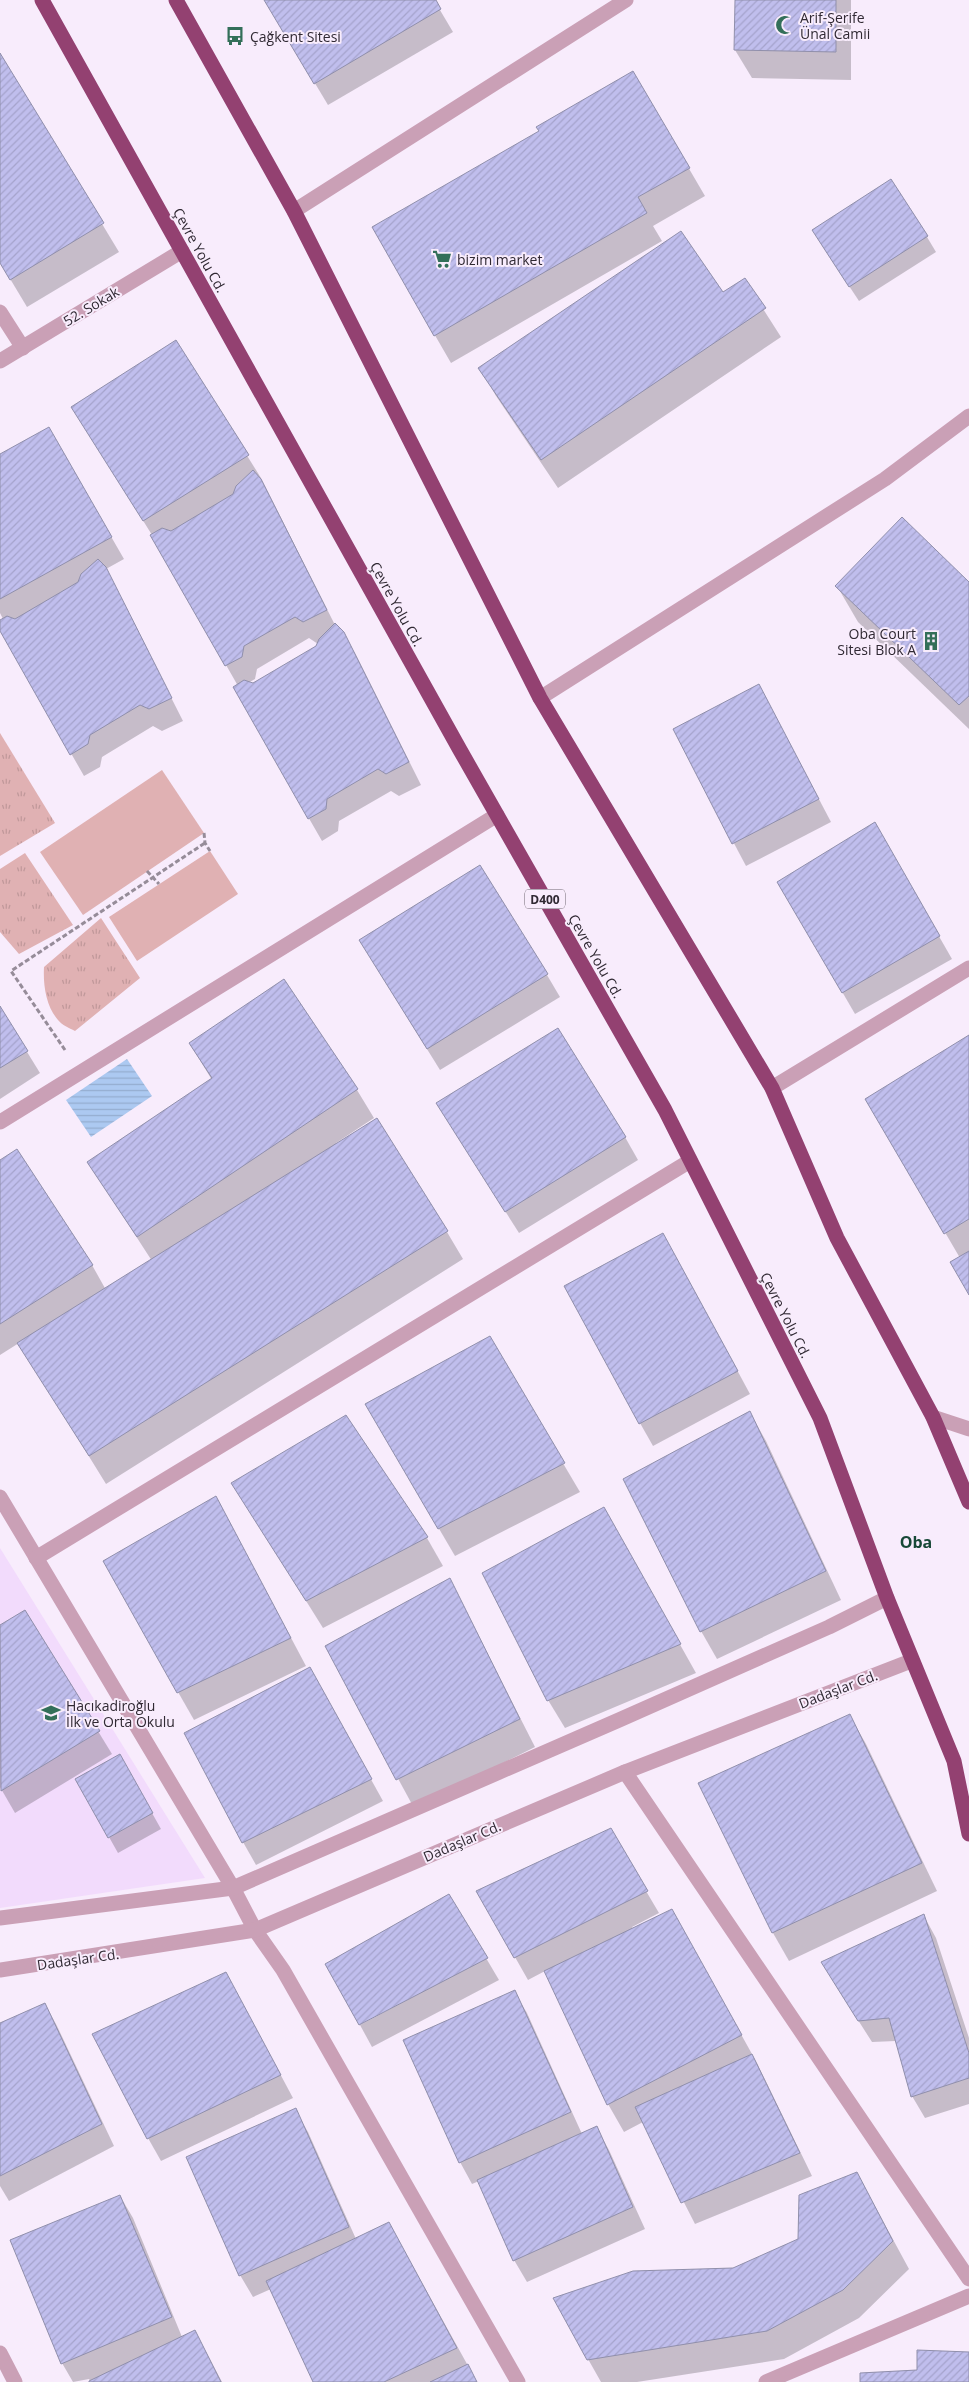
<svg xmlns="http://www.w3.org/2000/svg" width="969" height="2382" font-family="'Open Sans',sans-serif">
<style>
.built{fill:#f2dbfc}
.grass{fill:url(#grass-tufts)}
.park{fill:#e0b1b3}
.water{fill:url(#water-rules)}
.shadow{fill:#0003;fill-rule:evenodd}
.building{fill:url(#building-hatch);stroke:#908fab}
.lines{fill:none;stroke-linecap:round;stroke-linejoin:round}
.path{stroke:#968c99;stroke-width:3;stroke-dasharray:5 2.5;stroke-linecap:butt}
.minor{stroke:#caa0b6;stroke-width:15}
.highway{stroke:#934171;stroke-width:15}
.labels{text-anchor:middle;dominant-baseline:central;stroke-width:4;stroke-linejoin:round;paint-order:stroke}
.shield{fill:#f8ecfc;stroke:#6c646f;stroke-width:1}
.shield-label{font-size:12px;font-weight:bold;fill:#302933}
.poi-label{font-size:14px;fill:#302933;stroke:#f8ecfc;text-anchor:start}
.street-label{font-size:14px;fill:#302933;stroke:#f8ecfc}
.quarter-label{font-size:16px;font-weight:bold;fill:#174837;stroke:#f8ecfc}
</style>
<defs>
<pattern id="grass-tufts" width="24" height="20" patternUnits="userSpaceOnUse" patternTransform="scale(1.25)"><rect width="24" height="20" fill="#e0b1b3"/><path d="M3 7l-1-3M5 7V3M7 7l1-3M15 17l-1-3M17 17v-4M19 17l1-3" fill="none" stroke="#c0989a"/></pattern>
<pattern id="water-rules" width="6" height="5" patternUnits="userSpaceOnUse" patternTransform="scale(1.25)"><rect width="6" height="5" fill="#acc9f1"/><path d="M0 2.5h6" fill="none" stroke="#94adcf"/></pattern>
<pattern id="building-hatch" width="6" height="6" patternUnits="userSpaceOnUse" patternTransform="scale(1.25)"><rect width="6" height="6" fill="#c0beed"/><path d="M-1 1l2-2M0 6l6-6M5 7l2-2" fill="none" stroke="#a5a3cc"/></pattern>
</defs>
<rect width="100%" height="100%" fill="#f8ecfc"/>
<path class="built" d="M0,1548L205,1878L0,1908Z"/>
<g class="grass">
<path d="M0,733L55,823L0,856Z"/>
<path d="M25,853L73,925L19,954L0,932V869Z"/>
<path d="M101,918L140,978L75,1031C69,1028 62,1025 58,1020C46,1006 43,985 44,967Z"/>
</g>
<g class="park">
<path d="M162,770L204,833L83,915L40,852Z"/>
<path d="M210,851L238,894L137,961L109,917Z"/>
</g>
<path class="water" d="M127,1059L152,1096L91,1137L66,1100Z"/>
<g class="shadow">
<path d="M265,0H434L453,32L328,105Z"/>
<path d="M736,0H851V80L752,78L735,50Z"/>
<path d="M0,55L119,252L27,307L0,262Z"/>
<path d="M633,73L705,196L653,226L662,241L451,363L373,228L540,131Z"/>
<path d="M927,237L936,252L859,301L822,245Z"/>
<path d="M744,279L781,337L558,488L496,396L480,368L722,294Z"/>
<path d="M176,342L261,478L335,625L343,632L356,655L421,785L399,796L391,791L339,821L338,831L322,841L234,688L238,686L152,535L86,429ZM309,638L318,644L317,647L253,684L248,683L255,679L257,669Z"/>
<path d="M49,429L124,559L106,569L183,721L162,731L153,726L102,757L100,767L84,776L0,629V621L3,619L0,613V456Z"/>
<path d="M969,583V729L858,622L837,586Z"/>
<path d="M771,708L831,822L746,866L674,730Z"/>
<path d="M874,823L952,959L855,1014L779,883Z"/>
<path d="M373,962L547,975L560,997L440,1070Z"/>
<path d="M284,981L357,1090L374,1118L336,1143L338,1144L447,1232L463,1259L106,1484L19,1343L0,1355V1161L92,1265L106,1290L152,1261L88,1162L212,1080L190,1044Z"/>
<path d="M0,1008L40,1073L0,1099Z"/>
<path d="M969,1036V1293L960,1258L867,1099Z"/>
<path d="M451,1126L625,1137L638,1160L519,1233Z"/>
<path d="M676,1257L750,1394L653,1446L640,1423Z"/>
<path d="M489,1338L580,1492L455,1556L366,1404Z"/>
<path d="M750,1413L766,1441L841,1600L717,1659L701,1631Z"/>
<path d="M346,1417L427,1538L443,1566L323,1628L233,1484Z"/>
<path d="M216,1497L306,1666L194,1720L178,1692Z"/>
<path d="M619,1536L696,1673L565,1728L548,1700Z"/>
<path d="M450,1580L535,1747L414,1808L326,1646Z"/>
<path d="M25,1612L112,1754L15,1813L0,1787V1626Z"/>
<path d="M322,1691L383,1801L256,1865L243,1842Z"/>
<path d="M850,1716L866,1744L937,1891L789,1961L773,1933L699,1784Z"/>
<path d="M120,1756L161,1829L118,1853L77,1780Z"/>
<path d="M610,1830L659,1913L632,1927L633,1929L688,1939L757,2063L812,2176L695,2224L643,2122L624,2132L608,2104L545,1971L528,1980L478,1892Z"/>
<path d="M924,1916L936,1938L969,2038V2104L925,2118L912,2096L896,2041L872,2042L835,1984Z"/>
<path d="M486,1958L499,1980L372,2047L360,2025Z"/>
<path d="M514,1991L527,2013L582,2134L596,2127L609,2150L645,2229L527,2282L514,2260L479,2181L472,2184L460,2162Z"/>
<path d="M238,1995L293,2098L161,2161L148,2138Z"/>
<path d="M45,2004L57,2026L114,2146L9,2201L0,2186V2024Z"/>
<path d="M295,2110L308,2132L356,2239L405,2252L477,2382H314L271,2289L253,2297L240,2275Z"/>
<path d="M857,2173L909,2269L859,2318L784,2359L637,2382H601L588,2359L734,2269L799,2240Z"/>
<path d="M120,2196L133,2218L182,2337L195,2331L222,2382H91L89,2379L73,2382L62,2363Z"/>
</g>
<g class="building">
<path d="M264,0H436L441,9L314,84Z"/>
<path d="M735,0H836V52L734,50Z"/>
<path d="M0,53L104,223L10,280L0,263Z"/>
<path d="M633,71L690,168L638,197L647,213L434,336L372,227L539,131L536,127Z"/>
<path d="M891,179L928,236L849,287L812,230Z"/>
<path d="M681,231L723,292L745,278L766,308L541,460L478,368Z"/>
<path d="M176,340L249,455L143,521L71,407Z"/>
<path d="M49,427L112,537L0,599V454Z"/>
<path d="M253,470L261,479L327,610L303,622L295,617L244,646L242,657L225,666L150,535L162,528L171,531L233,494L236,486Z"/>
<path d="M902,517L969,582V696L959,705L835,586Z"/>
<path d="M98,559L106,567L172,698L149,709L140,705L90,735L88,744L70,755L0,631V620L7,616L15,619L78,582L81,574Z"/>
<path d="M335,623L344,632L409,762L386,774L378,769L327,799L326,809L308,819L233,687L244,680L253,683L316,646L319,639Z"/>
<path d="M759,684L819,799L732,844L673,729Z"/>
<path d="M875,822L940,936L842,993L777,882Z"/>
<path d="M480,865L548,974L427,1049L359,940Z"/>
<path d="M284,979L358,1089L137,1237L87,1162L212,1078L189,1043Z"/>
<path d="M0,1006L28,1051L0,1068Z"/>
<path d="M558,1028L626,1137L505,1212L436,1103Z"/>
<path d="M969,1035V1219L944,1234L865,1099Z"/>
<path d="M377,1118L448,1231L89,1456L17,1343Z"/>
<path d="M17,1149L93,1265L0,1324V1160Z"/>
<path d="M663,1233L738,1371L639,1424L564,1286Z"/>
<path d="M969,1251V1295L950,1262Z"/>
<path d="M490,1336L565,1463L438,1529L365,1404Z"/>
<path d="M750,1411L826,1571L700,1632L623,1479Z"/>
<path d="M346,1415L428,1537L306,1601L231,1483Z"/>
<path d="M216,1496L291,1638L177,1693L103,1561Z"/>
<path d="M604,1507L681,1644L547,1701L482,1573Z"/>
<path d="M450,1578L520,1719L396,1780L325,1646Z"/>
<path d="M25,1610L100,1731L1,1791L0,1625Z"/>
<path d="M310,1667L372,1779L242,1843L184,1733Z"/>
<path d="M850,1714L922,1863L772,1933L698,1783Z"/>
<path d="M120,1754L153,1813L108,1838L75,1779Z"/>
<path d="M611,1828L648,1891L514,1958L476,1891Z"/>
<path d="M449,1894L488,1958L359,2025L325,1964Z"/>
<path d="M672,1909L742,2035L607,2105L544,1971Z"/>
<path d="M924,1914L969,2053V2078L911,2097L889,2018L858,2021L821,1962Z"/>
<path d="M226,1972L281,2075L147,2139L92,2034Z"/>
<path d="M515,1990L571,2112L459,2163L403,2040Z"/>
<path d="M45,2003L102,2124L0,2176V2023Z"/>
<path d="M752,2054L800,2153L681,2203L635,2107Z"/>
<path d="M296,2108L349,2227L239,2276L186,2157Z"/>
<path d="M597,2126L633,2207L513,2261L477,2180Z"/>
<path d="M857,2172L893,2241L843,2290L767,2331L587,2360L553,2298L633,2271L733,2268L798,2239L799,2195Z"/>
<path d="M120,2195L172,2317L61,2364L10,2240Z"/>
<path d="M389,2222L457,2348L384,2382H313L266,2281Z"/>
<path d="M195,2330L221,2382H89V2381Z"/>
<path d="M917,2350L969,2352V2382H860V2373L917,2370Z"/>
<path d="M468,2364L477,2382H430Z"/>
</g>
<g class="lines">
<g class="path">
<path d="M204,833L205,843L210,851"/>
<path d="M147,871L159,884"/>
<path d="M65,1050L11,971L205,843"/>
</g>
<g class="minor">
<path d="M294,211L626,0"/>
<path d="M0,312L23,348"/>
<path d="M0,361L182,251"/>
<path d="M540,698L885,479L969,416"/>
<path d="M772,1088L969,968"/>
<path d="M0,1122L497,815"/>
<path d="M933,1417L969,1429"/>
<path d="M0,1497L233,1888L255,1930L283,1970L518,2382"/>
<path d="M36,1558L690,1161"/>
<path d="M625,1772L969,2279"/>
<path d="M0,1918L233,1888L619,1720L829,1627L887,1598"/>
<path d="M0,1970L255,1930L625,1772L911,1661"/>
<path d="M0,2353L15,2382"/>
<path d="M766,2382L969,2296"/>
</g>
<g class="highway">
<path d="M42,0L460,750L665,1110L820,1418L887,1598L954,1761L969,1834"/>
<path d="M176,0L294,211L540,698L772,1088L837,1238L933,1417L969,1502"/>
</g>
</g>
<defs>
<g id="mosque-bare" transform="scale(1.5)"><path d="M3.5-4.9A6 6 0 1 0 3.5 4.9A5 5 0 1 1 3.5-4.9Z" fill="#336f59" stroke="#f8ecfc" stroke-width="2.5" paint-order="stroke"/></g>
<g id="bus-bare" transform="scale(1.5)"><path d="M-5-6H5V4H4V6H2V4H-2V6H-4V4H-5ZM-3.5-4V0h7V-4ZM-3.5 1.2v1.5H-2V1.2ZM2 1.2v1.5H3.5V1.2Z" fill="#336f59" stroke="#f8ecfc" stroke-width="2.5" paint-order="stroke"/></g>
<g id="supermarket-bare" transform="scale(1.5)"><path d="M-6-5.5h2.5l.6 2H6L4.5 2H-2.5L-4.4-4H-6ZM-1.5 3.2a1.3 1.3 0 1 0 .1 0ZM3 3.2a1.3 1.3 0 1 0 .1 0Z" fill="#336f59" stroke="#f8ecfc" stroke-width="2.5" paint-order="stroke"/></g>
<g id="building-bare" transform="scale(1.5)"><path d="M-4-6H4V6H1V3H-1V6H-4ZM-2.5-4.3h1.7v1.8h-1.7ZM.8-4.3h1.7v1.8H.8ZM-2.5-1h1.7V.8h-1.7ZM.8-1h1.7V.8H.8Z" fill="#336f59" stroke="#f8ecfc" stroke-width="2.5" paint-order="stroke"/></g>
<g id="school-bare" transform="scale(1.5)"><path d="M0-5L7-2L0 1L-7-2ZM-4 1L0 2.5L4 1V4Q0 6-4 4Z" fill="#336f59" stroke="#f8ecfc" stroke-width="2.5" paint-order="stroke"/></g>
</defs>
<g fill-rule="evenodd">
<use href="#mosque-bare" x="785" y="25"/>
<use href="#bus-bare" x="235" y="36"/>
<use href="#supermarket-bare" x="442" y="259"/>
<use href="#building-bare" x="931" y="641"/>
<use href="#school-bare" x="51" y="1713"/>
</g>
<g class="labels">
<rect class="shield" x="525" y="889.5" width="40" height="19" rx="4"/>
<g class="shield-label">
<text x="545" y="899">D400</text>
</g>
<g class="poi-label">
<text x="800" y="17">Arif-Şerife<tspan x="800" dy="16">Ünal Camii</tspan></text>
<text x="250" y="36">Çağkent Sitesi</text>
<text x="457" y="259">bizim market</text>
<text x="916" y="633" text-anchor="end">Oba Court<tspan x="916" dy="16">Sitesi Blok A</tspan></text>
<text x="66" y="1705">Hacıkadiroğlu<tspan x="66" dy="16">İlk ve Orta Okulu</tspan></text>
</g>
<g class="street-label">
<text transform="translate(200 250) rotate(61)">Çevre Yolu Cd.</text>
<text transform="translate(91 306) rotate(-31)">52. Sokak</text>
<text transform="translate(397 604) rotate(61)">Çevre Yolu Cd.</text>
<text transform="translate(596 956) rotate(60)">Çevre Yolu Cd.</text>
<text transform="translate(786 1315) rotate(63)">Çevre Yolu Cd.</text>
<text transform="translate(838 1689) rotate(-21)">Dadaşlar Cd.</text>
<text transform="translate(462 1841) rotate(-23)">Dadaşlar Cd.</text>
<text transform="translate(78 1959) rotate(-8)">Dadaşlar Cd.</text>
</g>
<g class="quarter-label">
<text x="916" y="1542">Oba</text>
</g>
</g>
</svg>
